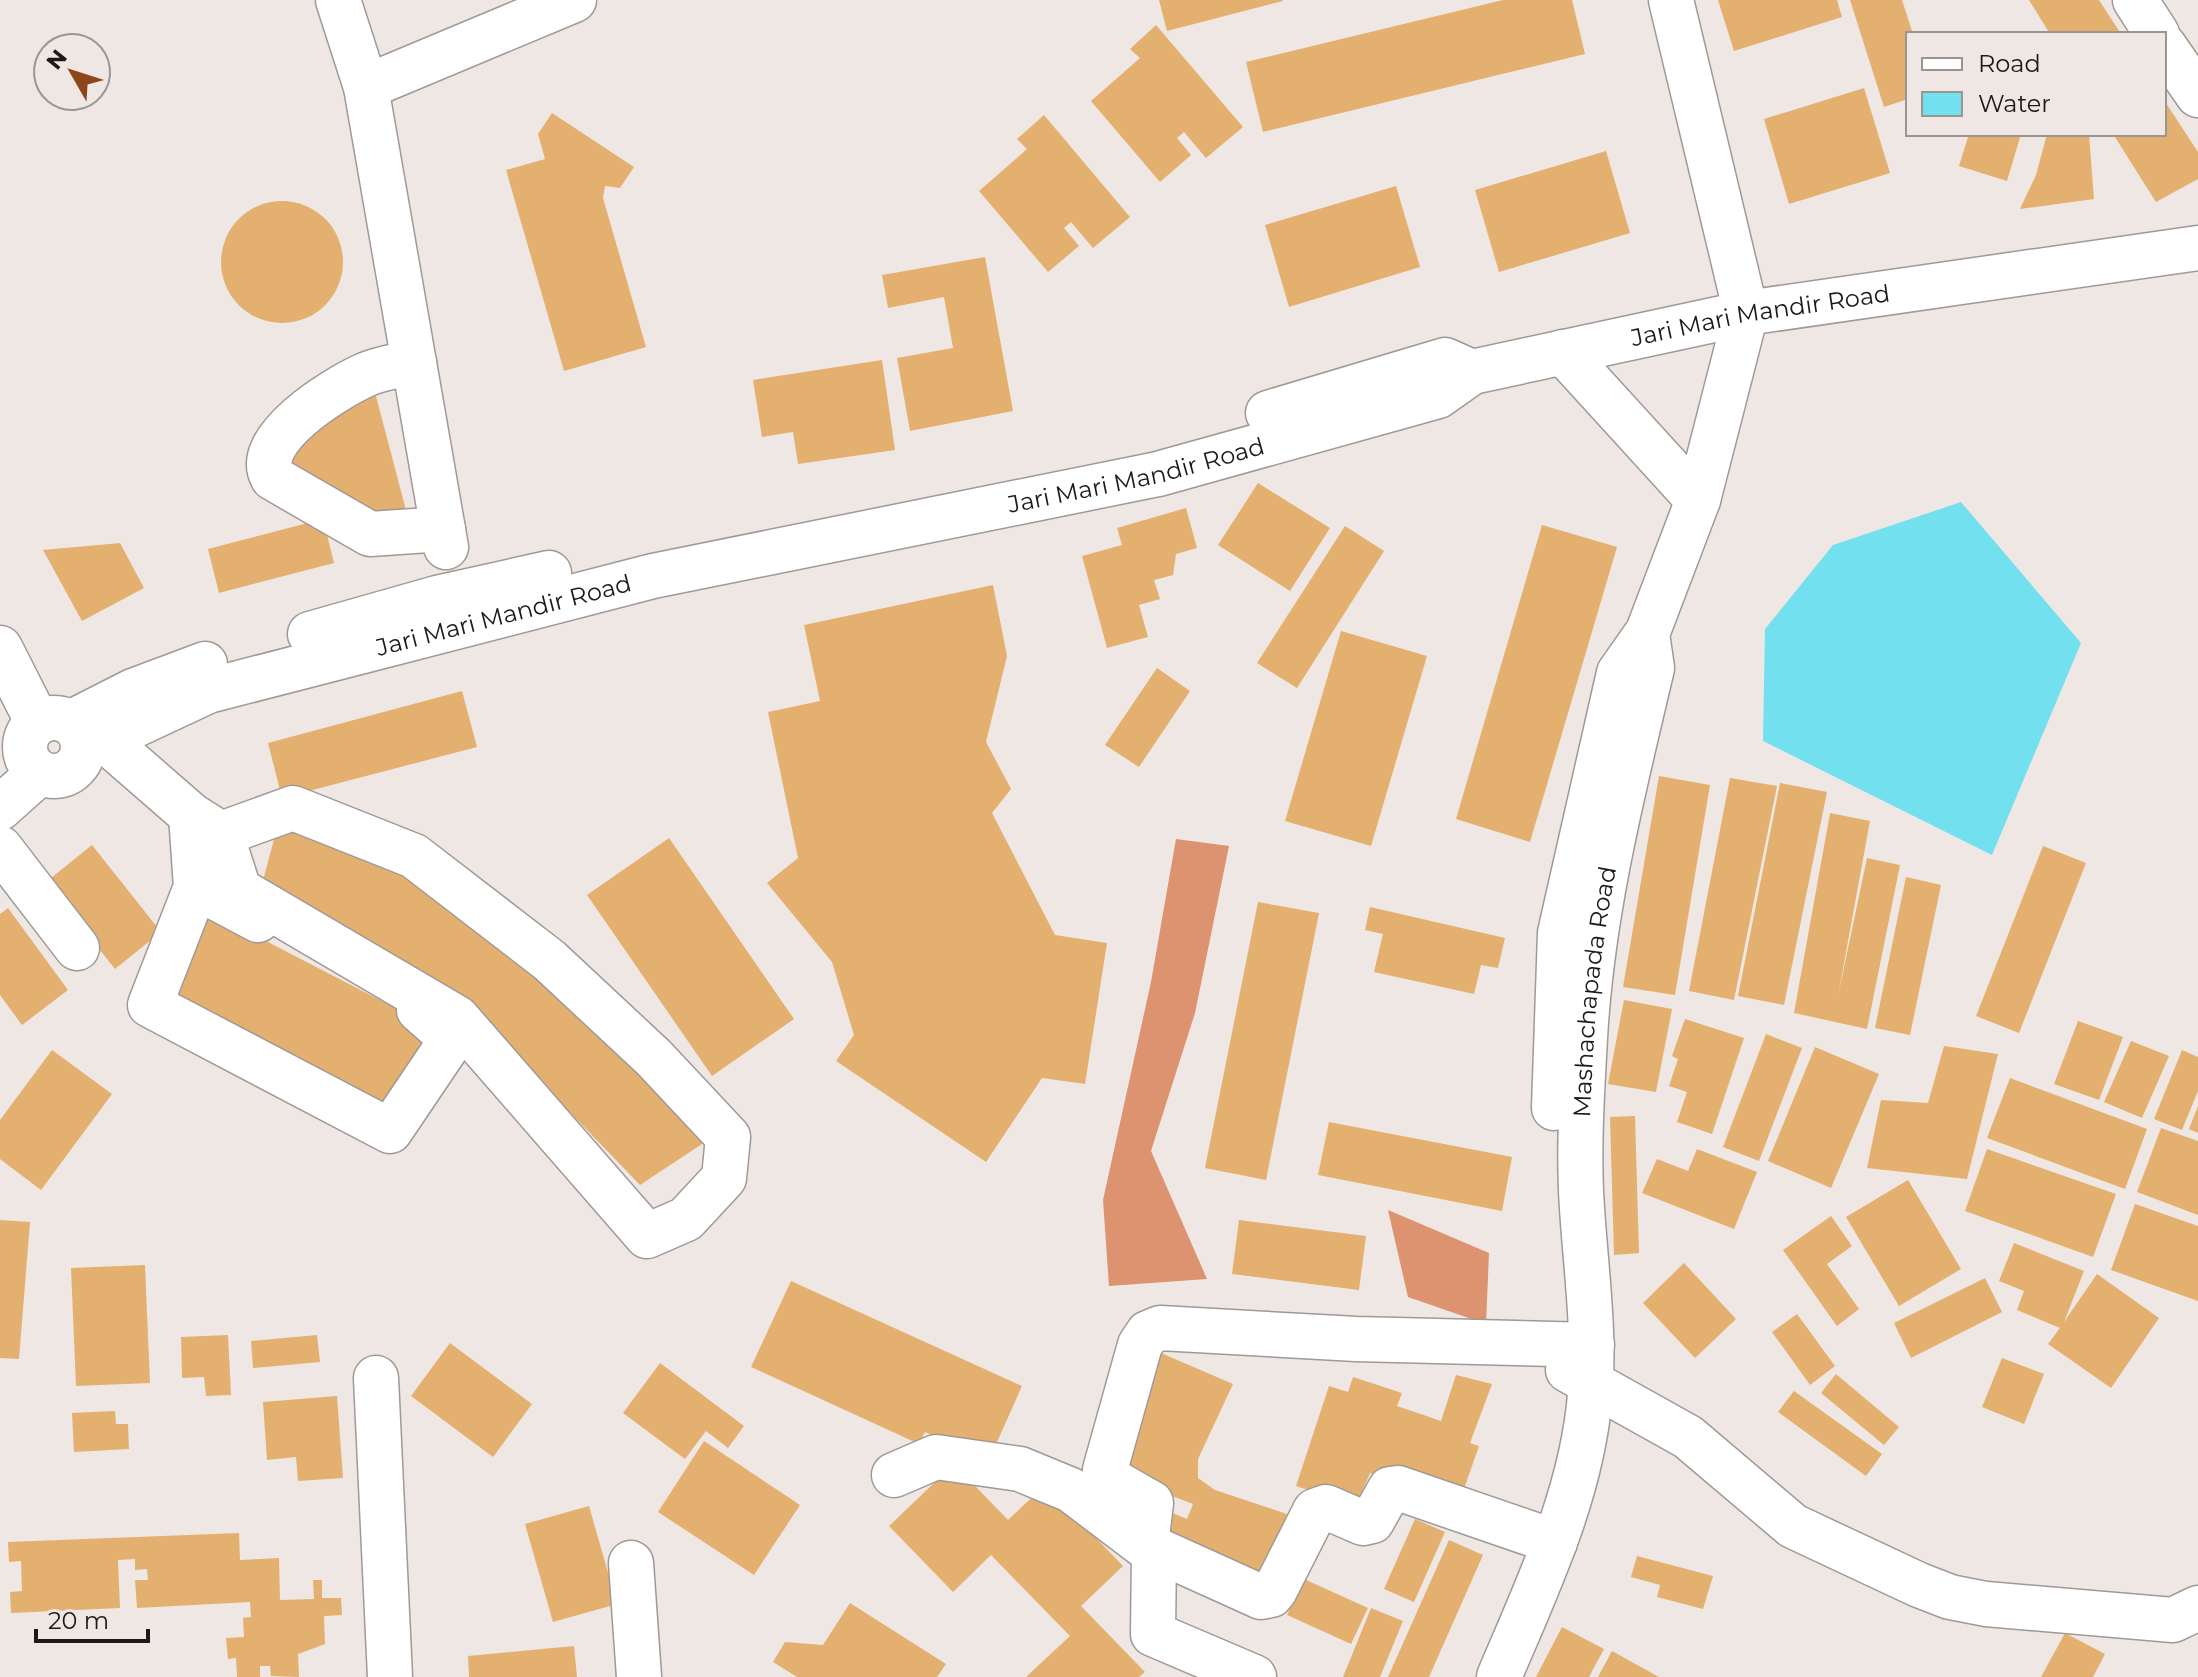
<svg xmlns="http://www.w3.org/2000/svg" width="2198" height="1677" font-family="Montserrat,sans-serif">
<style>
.forest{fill:#dd936f}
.water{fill:#72e0ee}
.building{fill:#e4b06f}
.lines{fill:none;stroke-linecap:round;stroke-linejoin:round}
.minor-casing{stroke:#a09996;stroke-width:47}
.minor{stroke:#fff;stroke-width:44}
.labels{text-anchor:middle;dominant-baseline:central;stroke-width:6;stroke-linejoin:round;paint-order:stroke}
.street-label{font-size:24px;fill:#1c1918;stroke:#efe7e3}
</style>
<rect width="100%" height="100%" fill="#efe7e3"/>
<g class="forest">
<path d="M1176,839L1229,846L1195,1013L1151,1151L1207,1279L1109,1286L1103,1200L1151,982Z"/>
<path d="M1388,1210L1489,1253L1486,1324L1408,1297Z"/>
</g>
<path class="water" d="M1961,502L2081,643L1992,855L1763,741L1765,629L1833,545Z"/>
<g class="building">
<path d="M1159,0H1282L1283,1L1167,31Z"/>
<path d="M1503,0H1572L1585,54L1263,132L1246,62Z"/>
<path d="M1718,0H1837L1842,17L1734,51Z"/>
<path d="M1850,0H1902L1913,34H1908V99L1884,107Z"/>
<path d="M2029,0H2099L2121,34H2050Z"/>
<path d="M1156,25L1243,127L1206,158L1184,132L1177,138L1191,155L1160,182L1091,101L1140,58L1130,49Z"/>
<path d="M1864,88L1890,173L1789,204L1764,119Z"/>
<path d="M2164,100L2198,152V179L2156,202L2113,134H2164Z"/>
<path d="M552,113L634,167L620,188L605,186L603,198L646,347L564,371L506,170L545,159L538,134Z"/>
<path d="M1044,115L1130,217L1093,248L1071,222L1064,228L1079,246L1048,272L979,191L1027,149L1017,139Z"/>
<path d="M1969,134H2021L2007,181L1959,166Z"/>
<path d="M2047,134H2089L2094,199L2020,209L2036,175Z"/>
<path d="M1606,151L1630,233L1499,272L1475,190Z"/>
<path d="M1396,186L1420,267L1289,307L1265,225Z"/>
<circle cx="282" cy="262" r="61"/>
<path d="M985,257L1013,411L910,431L897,358L953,348L944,297L888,308L882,275Z"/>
<path d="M882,360L895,450L798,464L793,432L762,437L753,380Z"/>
<path d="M372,381L407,514L364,526L280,469L286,449Z"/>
<path d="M1258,483L1330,528L1290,591L1218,545Z"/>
<path d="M1186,508L1197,548L1176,554L1173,575L1154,580L1160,599L1139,605L1148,637L1107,648L1082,556L1122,545L1117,528Z"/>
<path d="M323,519L334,563L219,593L208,549Z"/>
<path d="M1542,525L1617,547L1530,842L1456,819Z"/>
<path d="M1345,526L1384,551L1297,688L1257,663Z"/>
<path d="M120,543L144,588L82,621L43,550Z"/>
<path d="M993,585L1007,656L986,742L1011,789L992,813L1055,935L1107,943L1085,1084L1042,1078L986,1162L836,1061L854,1035L832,962L767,883L798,858L768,712L820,701L804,625Z"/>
<path d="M1341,631L1427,656L1371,846L1285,821Z"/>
<path d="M1157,668L1190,691L1139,767L1105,745Z"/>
<path d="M462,691L477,747L282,798L268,743Z"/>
<path d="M1659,776L1710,785L1675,995L1623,987Z"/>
<path d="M1730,778L1777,786L1734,1000L1689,991Z"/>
<path d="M1780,783L1827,792L1784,1005L1738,996Z"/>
<path d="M1830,813L1870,821L1838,996L1867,858L1900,865L1867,1029L1794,1013Z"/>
<path d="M279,821L434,886L537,964L708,1140L640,1185L484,1023L370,940L259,895Z"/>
<path d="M669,838L794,1019L712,1076L587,895Z"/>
<path d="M92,845L161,932L115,969L46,882Z"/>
<path d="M2043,846L2086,863L2019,1033L1976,1016Z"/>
<path d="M1906,877L1941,885L1910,1035L1875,1028Z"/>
<path d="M1258,902L1319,913L1266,1180L1205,1168Z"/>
<path d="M1370,907L1505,938L1498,968L1481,965L1474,994L1374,972L1383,934L1365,930Z"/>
<path d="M8,908L68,990L22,1025L0,995V914Z"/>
<path d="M208,911L432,1027L391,1106L167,990Z"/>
<path d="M1624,1000L1672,1009L1656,1092L1608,1084Z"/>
<path d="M1685,1019L1744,1038L1712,1134L1677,1122L1687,1092L1669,1086L1678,1059L1672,1056Z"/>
<path d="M2078,1021L2123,1037L2099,1100L2054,1084Z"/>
<path d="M1766,1034L1802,1048L1759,1161L1723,1147Z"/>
<path d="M2131,1041L2169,1056L2142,1118L2104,1102Z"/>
<path d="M1944,1046L1998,1054L1967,1179L1867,1168L1881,1100L1928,1103Z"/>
<path d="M1815,1047L1879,1074L1831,1188L1768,1161Z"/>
<path d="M52,1050L112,1094L41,1190L0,1159V1120Z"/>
<path d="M2182,1050L2198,1057V1091L2182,1130L2154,1119Z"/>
<path d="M2010,1078L2147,1129L2125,1189L1987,1138Z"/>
<path d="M2198,1106V1133L2189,1129Z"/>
<path d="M1635,1116L1639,1253L1614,1255L1610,1117Z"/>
<path d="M1329,1122L1512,1157L1502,1211L1318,1175Z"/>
<path d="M2161,1128L2198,1141V1215L2137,1192Z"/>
<path d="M1697,1149L1757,1172L1734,1229L1642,1193L1657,1159L1688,1171Z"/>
<path d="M1987,1149L2116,1194L2093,1257L1965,1211Z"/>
<path d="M1908,1180L1961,1269L1899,1306L1846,1217Z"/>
<path d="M2135,1204L2198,1226V1301L2111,1270Z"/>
<path d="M1831,1216L1852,1246L1827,1264L1859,1309L1837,1326L1783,1250Z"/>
<path d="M0,1220L30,1222L19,1359L0,1358Z"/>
<path d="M1239,1220L1366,1236L1359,1290L1232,1274Z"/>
<path d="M2014,1243L2084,1271L2064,1322L2097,1274L2159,1318L2111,1388L2048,1344L2060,1328L2017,1310L2024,1291L1999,1281Z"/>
<path d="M1684,1263L1736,1319L1695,1358L1643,1303Z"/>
<path d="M145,1265L150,1383L76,1386L71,1268Z"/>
<path d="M1985,1278L2002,1312L1911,1358L1894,1323Z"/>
<path d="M791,1281L1022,1386L993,1451L963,1450L925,1432L919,1444L751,1367Z"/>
<path d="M1797,1314L1835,1366L1810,1385L1772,1332Z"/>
<path d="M228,1335L231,1395L206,1396L204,1377L182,1378L181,1337Z"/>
<path d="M317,1335L320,1362L253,1368L251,1341Z"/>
<path d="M450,1343L532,1404L493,1457L411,1396Z"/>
<path d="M1161,1353L1233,1384L1198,1459V1478L1215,1490L1287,1514L1272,1556L1268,1591L1151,1546L1165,1510L1187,1519L1193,1504L1110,1472Z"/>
<path d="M2002,1358L2044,1374L2024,1424L1982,1407Z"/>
<path d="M660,1363L744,1426L728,1448L706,1431L685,1459L623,1413Z"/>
<path d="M1836,1374L1899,1427L1884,1445L1821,1393Z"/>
<path d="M1456,1375L1492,1384L1470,1443L1479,1446L1458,1506L1370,1473L1356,1506L1296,1486L1329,1386L1348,1392L1353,1377L1402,1393L1397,1406L1441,1421Z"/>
<path d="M1794,1391L1882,1454L1866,1476L1778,1412Z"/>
<path d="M337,1396L343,1478L298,1481L296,1457L267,1460L263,1402Z"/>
<path d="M115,1411L116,1424H128L129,1449L74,1452L72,1413Z"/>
<path d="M704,1441L800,1505L754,1575L658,1512Z"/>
<path d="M954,1464L1008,1520L1045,1485L1123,1566L1081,1606L1145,1672L1139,1677H1026L1070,1636L991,1555L953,1592L889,1526Z"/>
<path d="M589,1506L617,1604L553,1622L525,1524Z"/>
<path d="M1415,1519L1445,1532L1414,1602L1384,1589Z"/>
<path d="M239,1533L240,1560L279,1558L280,1600L314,1599L313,1580H322V1598H341L342,1615L324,1616L325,1644L298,1654L299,1677L271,1676L270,1666H260V1677H237L236,1658L228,1659L226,1638L244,1637L243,1618L251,1617L250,1602L137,1608L135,1580H148L147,1569L135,1570V1559L118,1560L120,1608L11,1613L10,1592L22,1591L21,1561L9,1562L8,1542Z"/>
<path d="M1449,1540L1483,1555L1429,1677H1388Z"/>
<path d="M1637,1556L1713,1576L1703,1609L1657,1597L1660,1585L1631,1577Z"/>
<path d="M1304,1579L1368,1608L1351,1644L1287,1615Z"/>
<path d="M850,1603L946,1664L937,1677H797L773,1662L785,1642L823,1645Z"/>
<path d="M1371,1608L1403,1621L1380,1677H1343Z"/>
<path d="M1562,1627L1604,1649L1589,1677H1536Z"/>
<path d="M2065,1633L2105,1654L2093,1677H2041Z"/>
<path d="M574,1646L577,1677H469L468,1656Z"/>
<path d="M1612,1651L1659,1677H1598Z"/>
</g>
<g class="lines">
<g class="minor-casing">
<g id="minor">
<path d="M338,0L366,87L446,547"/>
<path d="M2135,0L2157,34"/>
<path d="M2164,46L2198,95"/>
<path d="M366,87L574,0"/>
<path d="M1563,352L1698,500"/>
<path d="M414,362C399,366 380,368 365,375C336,388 250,440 273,478L370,534L443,529"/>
<path d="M1268,413L1445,360L1472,372"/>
<path d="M310,634L437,598L549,573"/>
<path d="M0,648L38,723"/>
<circle cx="54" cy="747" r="29"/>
<path d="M72,722L133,691L205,664"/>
<path d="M106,741L191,815L221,834L293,808L414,856L549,960L654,1058L728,1137L724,1178L686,1219L647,1236L457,1018L239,890L221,834"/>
<path id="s1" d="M84,749L208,691L653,576L1158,474L1438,396L1472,372L1746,313L2198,248"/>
<path d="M0,808L38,774"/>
<path d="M191,815L196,887L150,1005L390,1131L452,1039L419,1010"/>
<path d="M0,848L77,948"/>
<path d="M196,887L258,920"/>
<path d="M1554,1108L1560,933L1619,673L1645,636"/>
<path d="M1568,1370L1688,1437L1793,1526L1919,1585L1950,1597L1986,1604L2173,1620L2198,1608"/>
<path d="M376,1378L390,1677"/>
<path d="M894,1475L936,1457L1020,1469L1071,1490L1154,1553L1153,1634L1254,1677"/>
<path d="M1555,1542L1398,1488L1390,1489L1372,1521L1363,1523L1326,1507L1315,1511L1275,1590L1271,1595L1261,1597L1146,1545L1151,1503L1107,1478L1105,1470L1140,1345L1148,1333L1160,1328L1356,1339L1592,1345"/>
<path d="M631,1563L639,1677"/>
<path id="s2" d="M1499,1677C1537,1587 1582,1494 1590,1395C1595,1333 1586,1270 1582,1208C1578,1152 1582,1093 1585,1038C1592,912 1623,791 1652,668L1647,634L1698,500L1746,313L1671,0"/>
</g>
</g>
<use href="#minor" class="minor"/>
</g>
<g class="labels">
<g class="street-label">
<text stroke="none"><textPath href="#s1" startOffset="1738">Jari Mari Mandir Road</textPath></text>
<text stroke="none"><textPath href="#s1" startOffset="1090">Jari Mari Mandir Road</textPath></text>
<text stroke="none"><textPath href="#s1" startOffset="442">Jari Mari Mandir Road</textPath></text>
<text stroke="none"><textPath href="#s2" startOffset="702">Mashachapada Road</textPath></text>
</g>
</g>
<rect x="1906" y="32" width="260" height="104" fill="#efe7e3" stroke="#9b9592" stroke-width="2"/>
<rect x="1922" y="58" width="40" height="12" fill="#ffffff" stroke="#9b9592" stroke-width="2"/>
<text x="1978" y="72" font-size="24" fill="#1c1918">Road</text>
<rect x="1922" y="92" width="40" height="24" fill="#72e0ee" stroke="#9b9592" stroke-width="2"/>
<text x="1978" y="112" font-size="24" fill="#1c1918">Water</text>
<g transform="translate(72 72) rotate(309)"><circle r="38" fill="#efe7e3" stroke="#9b9592" stroke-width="2"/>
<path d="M0-6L14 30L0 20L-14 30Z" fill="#8b4719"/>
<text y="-12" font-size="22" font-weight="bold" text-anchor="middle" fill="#1c1918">N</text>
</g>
<path d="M36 1629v12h112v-12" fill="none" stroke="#1c1918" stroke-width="4"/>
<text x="48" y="1629" font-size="24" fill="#1c1918" stroke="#efe7e3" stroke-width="6" paint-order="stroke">20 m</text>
</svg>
